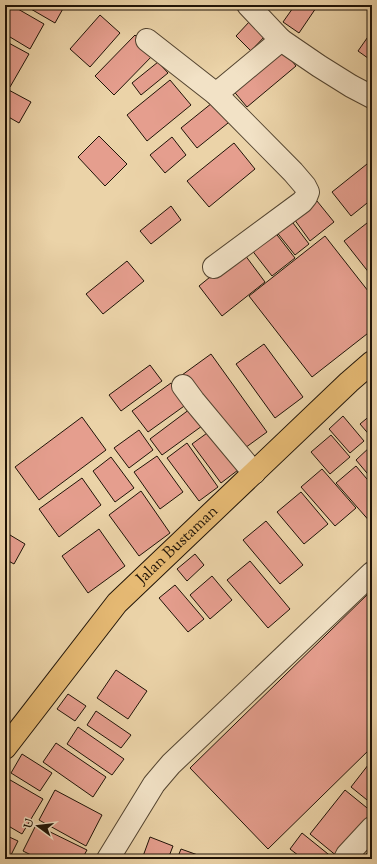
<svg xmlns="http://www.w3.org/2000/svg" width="377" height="864" font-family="'Sorts Mill Goudy',serif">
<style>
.building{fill:#e59e8e;stroke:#1f1307}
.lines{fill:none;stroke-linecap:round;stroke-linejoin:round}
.minor-casing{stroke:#52432f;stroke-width:24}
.major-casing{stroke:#1f1307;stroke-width:24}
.minor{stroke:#f2e2c6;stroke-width:22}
.major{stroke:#e6ba74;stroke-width:22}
.labels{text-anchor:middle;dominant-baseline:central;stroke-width:3;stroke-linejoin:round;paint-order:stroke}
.street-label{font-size:16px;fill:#1f1307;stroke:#f2e2c6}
</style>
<rect width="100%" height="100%" fill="#ebd3a8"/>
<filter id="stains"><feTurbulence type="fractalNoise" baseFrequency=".005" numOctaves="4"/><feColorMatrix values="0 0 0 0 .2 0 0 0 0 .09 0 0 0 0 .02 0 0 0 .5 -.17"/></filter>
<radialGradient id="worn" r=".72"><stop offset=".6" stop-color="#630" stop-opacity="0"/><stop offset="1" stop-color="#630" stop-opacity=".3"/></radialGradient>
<g class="building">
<path d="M11,5L44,24L30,49L5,34V16Z"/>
<path d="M24,5H65L55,23Z"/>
<path d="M295,5H318L299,33L283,22Z"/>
<path d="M100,15L120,33L90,67L70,49Z"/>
<path d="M250,21L265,36L251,51L236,36Z"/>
<path d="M372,31V61L358,51Z"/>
<path d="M135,35L154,54L114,95L95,76Z"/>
<path d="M5,41L29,54L10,87L5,84Z"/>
<path d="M282,48L296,66L247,107L231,88Z"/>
<path d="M158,62L168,73L141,95L132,83Z"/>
<path d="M170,80L191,105L147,141L127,115Z"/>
<path d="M5,88L31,102L19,123L5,115Z"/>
<path d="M217,99L233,119L197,148L181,128Z"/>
<path d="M99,136L127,164L105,186L78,157Z"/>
<path d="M172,137L186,155L165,173L150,155Z"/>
<path d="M234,143L255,169L209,207L187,181Z"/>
<path d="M372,160V199L351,216L332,192Z"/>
<path d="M317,201L334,222L310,241L294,219Z"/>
<path d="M171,206L181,220L151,244L140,231Z"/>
<path d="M290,219L309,244L295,255L275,230Z"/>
<path d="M367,223L372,229V273L370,274L344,241Z"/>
<path d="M274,231L295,258L272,276L251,249Z"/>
<path d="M325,236L372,296V330L312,377L249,296Z"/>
<path d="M242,251L265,282L222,316L199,286Z"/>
<path d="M127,261L144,281L103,314L86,294Z"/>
<path d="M264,344L303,397L275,418L236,364Z"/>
<path d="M211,354L267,432L238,453L182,375Z"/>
<path d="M150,365L162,381L121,411L109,395Z"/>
<path d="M171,383L187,404L148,432L132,411Z"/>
<path d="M190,409L202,426L162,455L150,439Z"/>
<path d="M372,414V438L360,424Z"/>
<path d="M343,416L364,441L350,453L329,429Z"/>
<path d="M82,417L106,450L39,500L15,467Z"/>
<path d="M214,428L242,467L221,483L192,444Z"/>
<path d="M139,430L153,450L129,468L114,448Z"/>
<path d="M331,435L350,457L330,474L311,452Z"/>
<path d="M187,443L218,487L199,501L167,458Z"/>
<path d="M371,446L372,447V479L356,460Z"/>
<path d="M157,456L183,492L160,509L134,472Z"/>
<path d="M111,457L134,488L115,502L93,471Z"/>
<path d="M356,466L372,485V524L336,483Z"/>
<path d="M322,469L356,508L335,526L301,487Z"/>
<path d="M82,478L101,505L59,537L39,509Z"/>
<path d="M141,491L170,533L139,556L109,515Z"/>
<path d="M301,492L328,524L304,544L277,512Z"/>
<path d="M266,521L303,565L280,584L243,540Z"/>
<path d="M99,529L125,566L88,593L62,556Z"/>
<path d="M5,532L25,544L14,564L5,559Z"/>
<path d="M195,554L204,565L187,581L177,569Z"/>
<path d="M250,561L290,609L268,628L227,580Z"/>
<path d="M212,576L232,600L210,619L190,595Z"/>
<path d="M175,585L204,619L188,632L159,598Z"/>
<path d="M372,590V747L268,849L190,768Z"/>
<path d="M116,670L147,691L128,719L97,698Z"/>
<path d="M68,694L86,706L75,721L57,709Z"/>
<path d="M96,711L131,735L121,748L87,725Z"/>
<path d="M78,727L124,759L112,775L67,744Z"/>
<path d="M56,743L106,777L93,797L43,762Z"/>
<path d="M22,754L52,773L40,791L11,773Z"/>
<path d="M372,760V804L351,787Z"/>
<path d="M5,777L43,799L22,834L5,824Z"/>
<path d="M55,790L102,815L86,846L39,820Z"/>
<path d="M345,790L372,812V814L338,857L310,834Z"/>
<path d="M36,825L87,850L82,859H39L23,851Z"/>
<path d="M302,833L333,858L332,859H303L290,849Z"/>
<path d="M5,835L18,841L9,859H5Z"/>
<path d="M150,837L173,846L168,859H142Z"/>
<path d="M181,849L209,859H177Z"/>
<path d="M368,852L372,855V859H362Z"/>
</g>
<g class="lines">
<g class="minor-casing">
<g id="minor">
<path d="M248,5L281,40L319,66L351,86L372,97"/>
<path d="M147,40L216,94L293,172L305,186L308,192L306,197L302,202L214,267"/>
<path d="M216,94L281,40"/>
<path d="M183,386L194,401L254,473"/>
<path d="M108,859L154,784L171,764L372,573"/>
<path d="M345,859L347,855L372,828"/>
</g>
</g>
<g class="major-casing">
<g id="major">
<path id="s1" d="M5,748L117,603L349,382L372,362"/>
</g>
</g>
<use href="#minor" class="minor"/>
<use href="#major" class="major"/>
</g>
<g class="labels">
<g class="street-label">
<text stroke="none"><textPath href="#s1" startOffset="267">Jalan Bustaman</textPath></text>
</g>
</g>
<rect width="377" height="864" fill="none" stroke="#ebd3a8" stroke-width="20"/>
<rect x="6" y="6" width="365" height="852" fill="none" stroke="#1f1307" stroke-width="2"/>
<rect x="10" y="10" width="357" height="844" fill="none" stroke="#1f1307"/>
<g transform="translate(38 826) rotate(285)" stroke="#f2e2c6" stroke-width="3" paint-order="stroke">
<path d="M0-3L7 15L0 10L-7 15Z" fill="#1f1307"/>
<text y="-6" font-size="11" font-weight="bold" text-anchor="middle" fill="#1f1307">U</text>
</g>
<rect width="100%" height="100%" filter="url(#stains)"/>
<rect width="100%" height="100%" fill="url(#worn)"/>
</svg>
